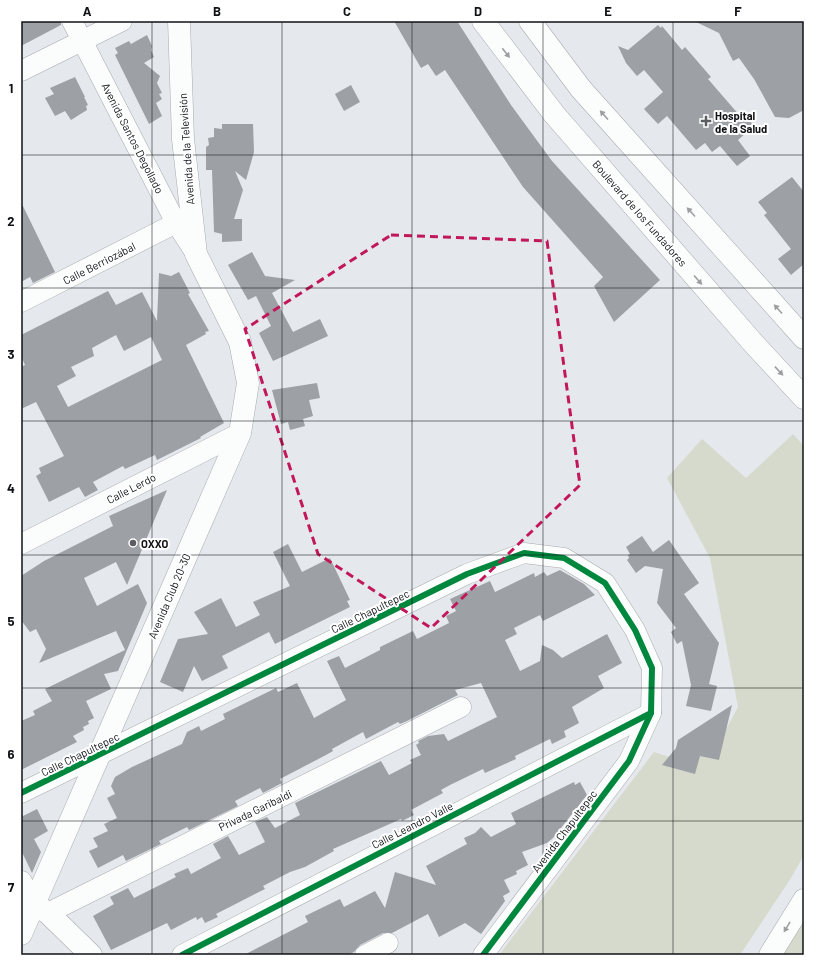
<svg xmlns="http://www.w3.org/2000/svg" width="825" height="976" font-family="Barlow,sans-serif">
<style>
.green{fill:#d6dacc}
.building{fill:#9da0a4;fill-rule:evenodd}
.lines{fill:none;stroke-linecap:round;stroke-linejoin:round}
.minor-casing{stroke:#a7aaad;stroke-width:21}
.tertiary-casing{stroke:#a7aaad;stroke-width:23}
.secondary-casing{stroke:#a7aaad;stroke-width:23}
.primary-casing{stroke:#a7aaad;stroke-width:23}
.minor{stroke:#fbfcfc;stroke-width:20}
.tertiary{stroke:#fbfcfc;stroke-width:22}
.secondary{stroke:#fbfcfc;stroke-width:22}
.primary{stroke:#fbfcfc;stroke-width:22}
.cycleway-casing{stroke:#fff;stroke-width:8}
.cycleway{stroke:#00873e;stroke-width:6}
.oneway{fill:#9d9ea0}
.marked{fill:none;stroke:#c2185b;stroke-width:3;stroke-dasharray:8 5;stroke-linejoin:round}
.grid{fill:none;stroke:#101216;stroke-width:1;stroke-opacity:0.55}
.poi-dot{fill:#5b5d62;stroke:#fff;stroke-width:1.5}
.labels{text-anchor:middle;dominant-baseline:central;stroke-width:4;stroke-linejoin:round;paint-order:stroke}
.poi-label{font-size:11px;font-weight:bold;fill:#101216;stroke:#fff;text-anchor:start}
.street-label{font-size:11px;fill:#101216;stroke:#fff}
.neatline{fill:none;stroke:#101216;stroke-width:1.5}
.grid-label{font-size:13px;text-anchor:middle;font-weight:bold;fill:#101216}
</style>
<rect width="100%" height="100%" fill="#e5e9ee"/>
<g class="green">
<path d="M793,434L804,446V855L791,878L740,955H499L654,752L682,761L717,746L738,707L710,558L667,478L702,439L746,478Z"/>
<path d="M804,922V955H782Z"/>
</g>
<g class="building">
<path d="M21,21H61V25L21,46Z"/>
<path d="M394,21H457L511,105L552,161L660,280L614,322L594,286L603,277L523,187L445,70L436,76L428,64L421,68Z"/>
<path d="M694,21H804V110L789,118L775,117L754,79L739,58L733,61L719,33Z"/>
<path d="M658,25L661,28L662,26L682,50L685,47L711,77L708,79L740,116L743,113L754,126L738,140L750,156L737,166L720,146L712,152L705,143L696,150L667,116L658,124L644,109L663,92L644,70L637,76L626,63L618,46L628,50Z"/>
<path d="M147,35L152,46L151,50L154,57L144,63L160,76L157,83L162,93L159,94L162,99L156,103L162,116L149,124L115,55L118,53L115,48L129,41L131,44Z"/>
<path d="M75,77L85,97H84L88,105L86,106L87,110L71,120L65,111L55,116L45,98L54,94L50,88Z"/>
<path d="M351,85L360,102L344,111L335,94Z"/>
<path d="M222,124H253L254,152L246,180L235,171L243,190L234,219H242V241L222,242V234L214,232L212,170H206V147L209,145L208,138L214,137V128L222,129Z"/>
<path d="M792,177L804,192V264L791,275L778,259L791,249L764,215L767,213L758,202Z"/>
<path d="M21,202L55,272L33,283L30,277L21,282Z"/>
<path d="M252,252L265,276L295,280L272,293L293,332L320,319L328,336L273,361L259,333L271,326L256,296L248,300L228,265Z"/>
<path d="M179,272L190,293L188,294L209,331L205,332L206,334L186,345L224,423L200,437L201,438L157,460L155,455L125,469L123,466L93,482L98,490L85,497L79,487L49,502L36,476L41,473L39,468L64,456L36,402L21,409V367L25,365L21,356V335L108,291L116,305L142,292L157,321L159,273L171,276ZM116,335L124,351L151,337L162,360L68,407L57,386L76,376L71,367L94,356L92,348Z"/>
<path d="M317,383L320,398L309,400L313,416L303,419L305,426L290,430L288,422L281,424L272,390Z"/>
<path d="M167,490L127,585L116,562L84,578L97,606L138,584L147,603L118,671L104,674L111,689L86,701L94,718L88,721L89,724L83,727L84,730L73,736L77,742L21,770V721L35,715L33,711L52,701L45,689L125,650L116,631L39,663L46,649L36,629L30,632L21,620V576L44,561L113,526L109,516Z"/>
<path d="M642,536L653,552L669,540L699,583L684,594L719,643L709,684L717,686L711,711L686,706L691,685L682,641L677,644L671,632L676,628L657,603L663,569L645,566L636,573L627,560L629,558L628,555L630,554L626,547Z"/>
<path d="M288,544L302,572L330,558L350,600L347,601L350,607L275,644L269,632L222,656L228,668L202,681L194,666L183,692L160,682L178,639L208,634L194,612L221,598L236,627L260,615L253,602L290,586L273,552Z"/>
<path d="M560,570L584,584L595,595L543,621L540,615L514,628L517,634L505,640L520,671L540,661L542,645L553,650L562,658L607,634L622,663L598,676L604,688L572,707L579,723L564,731L566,737L552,744L550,739L515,756L516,759L485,773L483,769L450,785L441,790L443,793L411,810L414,815L402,821L401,819L333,849L334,851L305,867L290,872L263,886L265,889L216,914L218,917L205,923L202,917L197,920L196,917L171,930L167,923L111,950L93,916L114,904L110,897L128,888L134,898L176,877L174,874L188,868L191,874L221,858L213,844L228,836L239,855L265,842L255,822L267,817L275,828L300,815L295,803L381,761L389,775L412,763L410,760L421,755L416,745L419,743L418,741L428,736L444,734L448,741L497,717L481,683L455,690L458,695L407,721L400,724L398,722L366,739L363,732L332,749L333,751L326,755L280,779L282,783L263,793L260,788L235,801L238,806L189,830L187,827L159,841L161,844L126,861L123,855L98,868L89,851L98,847L93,838L108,831L104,824L117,818L107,798L115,794L111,786L115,777L132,767L182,744L187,732L199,726L201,731L225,719L223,714L276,688L278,692L297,683L314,718L346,700L327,661L339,656L345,668L380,650V647L413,631L417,639L449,623L446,616L456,611L450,599L490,581L495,592L534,573L535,577L544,572L547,576Z"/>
<path d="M732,705L719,760L700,756L695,774L662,765L676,748L678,740Z"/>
<path d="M574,782L575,785L580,782L587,795L553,838L547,843L522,852L528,865L516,871L517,874L504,880L510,892L503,896L505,901L481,934L465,923L439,937L428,914L392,933H383L360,945L354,952L348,955H244L308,922L305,916L340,899L344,907L375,891L385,908L395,872L436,885L426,866L467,844L464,838L475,833L481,827L491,837L516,824L511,813Z"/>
<path d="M37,809L48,831L34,839L41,852L32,873L21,850V813L23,816Z"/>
</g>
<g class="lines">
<g class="minor-casing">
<g id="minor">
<path d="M72,21L176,223L196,254"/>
<path d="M21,71L122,21"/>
<path d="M21,302L176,223"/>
<path d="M21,544L240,433"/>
<path d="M21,793L467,574L524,553L564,558L605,583L635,630L652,668L651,713L629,761L483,955"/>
<path d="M48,913L461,707"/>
<path d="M182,955L651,713"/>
<path d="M365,955L388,943"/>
</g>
</g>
<g class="tertiary-casing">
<path id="tertiary" d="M21,882L34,904L48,913L91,955"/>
</g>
<g class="secondary-casing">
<path id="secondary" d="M21,934L240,433L248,383L240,342L196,254L183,139L179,21"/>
</g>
<g class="primary-casing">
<g id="primary">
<path d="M483,21L554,114L754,344L804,398"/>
<path d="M530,21L581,89L804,338"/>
<path d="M770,955L804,900"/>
</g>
</g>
<use href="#minor" class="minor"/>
<use href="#tertiary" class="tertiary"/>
<use href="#secondary" class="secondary"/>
<use href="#primary" class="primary"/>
<g class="cycleway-casing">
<g id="cycleway">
<path d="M21,793L467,574L524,553L564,558L605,583L635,630L652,668L651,713L629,761L483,955"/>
<path d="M182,955L651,713"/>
</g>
</g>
<use href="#cycleway" class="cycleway"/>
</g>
<defs><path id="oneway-solid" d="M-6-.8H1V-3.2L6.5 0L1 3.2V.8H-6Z"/></defs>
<g class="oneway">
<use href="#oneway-solid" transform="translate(506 53) rotate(52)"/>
<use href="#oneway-solid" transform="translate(604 115) rotate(-132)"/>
<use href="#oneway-solid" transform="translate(691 212) rotate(-132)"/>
<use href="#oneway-solid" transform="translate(698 280) rotate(49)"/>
<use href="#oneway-solid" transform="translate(778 309) rotate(-132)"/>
<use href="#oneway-solid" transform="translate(779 371) rotate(47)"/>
<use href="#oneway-solid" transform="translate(787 927) rotate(121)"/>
</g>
<path class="marked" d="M391,235L547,241L580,485L431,628L318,554L245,329Z"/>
<path class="grid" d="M152,21V955M282,21V955M412,21V955M543,21V955M673,21V955M21,155H804M21,288H804M21,421H804M21,555H804M21,688H804M21,821H804"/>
<g class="poi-dot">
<path d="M704 115h4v4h4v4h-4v4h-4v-4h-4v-4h4z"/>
<circle cx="133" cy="543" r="4"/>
</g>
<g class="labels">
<g class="poi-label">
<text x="715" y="115">Hospital<tspan x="715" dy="13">de la Salud</tspan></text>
<text x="141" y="543">OXXO</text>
</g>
<g class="street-label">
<text transform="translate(133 138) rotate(63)">Avenida Santos Degollado</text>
<text transform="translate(186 149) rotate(-94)">Avenida de la Televisión</text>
<text transform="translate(640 213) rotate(49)">Boulevard de los Fundadores</text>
<text transform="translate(99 263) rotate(-27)">Calle Berriozábal</text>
<text transform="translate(131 488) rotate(-27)">Calle Lerdo</text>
<text transform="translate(169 596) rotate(-67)">Avenida Club 20-30</text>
<text transform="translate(370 611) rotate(-26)">Calle Chapultepec</text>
<text transform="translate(80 754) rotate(-26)">Calle Chapultepec</text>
<text transform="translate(255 810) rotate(-26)">Privada Garibaldi</text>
<text transform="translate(412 825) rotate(-27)">Calle Leandro Valle</text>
<text transform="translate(564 831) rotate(-53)">Avenida Chapultepec</text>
</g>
</g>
<rect width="825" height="976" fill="none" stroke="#ffffff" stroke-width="44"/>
<rect x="22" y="22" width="781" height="932" class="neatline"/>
<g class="grid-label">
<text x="87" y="16">A</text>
<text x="217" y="16">B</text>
<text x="347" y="16">C</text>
<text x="478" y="16">D</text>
<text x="608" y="16">E</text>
<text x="738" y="16">F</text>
<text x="11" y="93">1</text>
<text x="11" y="226">2</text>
<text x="11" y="359">3</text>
<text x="11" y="493">4</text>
<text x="11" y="626">5</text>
<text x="11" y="759">6</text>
<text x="11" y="892">7</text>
</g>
</svg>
